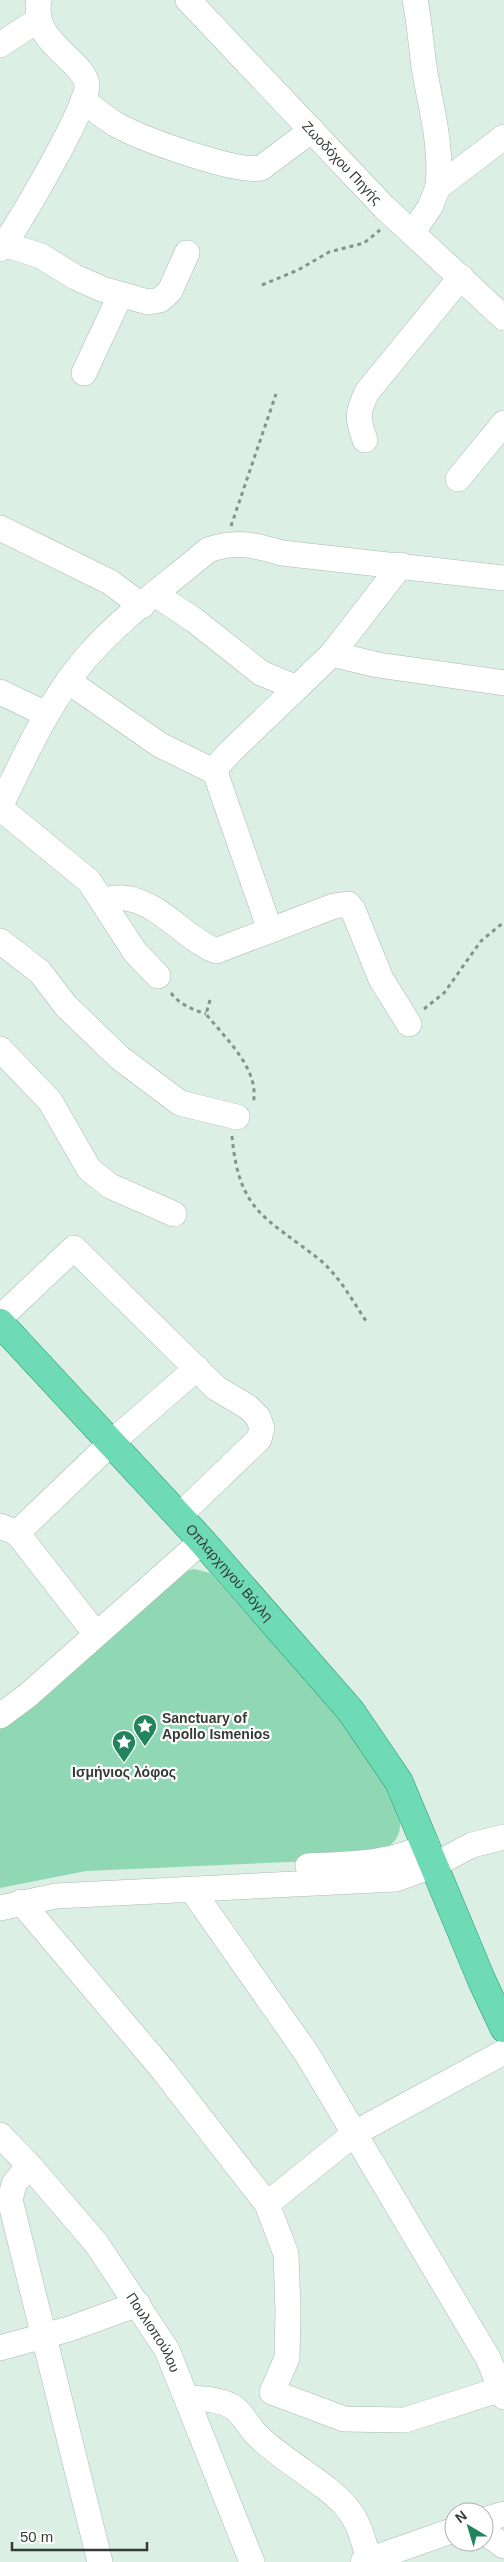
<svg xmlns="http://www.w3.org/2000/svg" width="504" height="2562" font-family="Arial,sans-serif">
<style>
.green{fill:#8fd8b3}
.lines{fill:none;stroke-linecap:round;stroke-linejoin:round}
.minor-casing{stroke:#a9bbb1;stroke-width:26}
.major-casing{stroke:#1c936a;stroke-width:29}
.path{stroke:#86938c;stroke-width:3;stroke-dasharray:4 4;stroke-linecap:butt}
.minor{stroke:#fff;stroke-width:25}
.major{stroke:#6fdab6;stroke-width:28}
.labels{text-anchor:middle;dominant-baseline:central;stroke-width:4.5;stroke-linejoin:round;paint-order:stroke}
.street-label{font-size:14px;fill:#343b37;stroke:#fff}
.poi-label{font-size:14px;font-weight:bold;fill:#343b37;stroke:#fff;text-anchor:start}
</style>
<rect width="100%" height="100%" fill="#dcefe5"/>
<path class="green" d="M194,1569L210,1573C238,1605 266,1636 294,1667C326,1703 396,1773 400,1822C402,1846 377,1854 359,1859L86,1871L0,1888V1728L175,1574Z"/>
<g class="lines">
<g class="minor-casing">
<g id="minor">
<path id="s1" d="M188,0L384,207L504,318"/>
<path d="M415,0C420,24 421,48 425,73C432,112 442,147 438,187"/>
<path d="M0,45L38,20"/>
<path d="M83,100C94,109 105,118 117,125C142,139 235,173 261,168L312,130"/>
<path d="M412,233L430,207L438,187L504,137"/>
<path d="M4,244C20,222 87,108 87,86C86,60 30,44 39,0"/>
<path d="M0,249L4,244L41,256L75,277L102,289L148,302L160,300L170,291L187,253"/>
<path d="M84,373L120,296"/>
<path d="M365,440C357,418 357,413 367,392L461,277"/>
<path d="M458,479L504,423"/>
<path d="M0,528L110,582L142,606"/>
<path d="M155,594L194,620L261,673L297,688"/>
<path d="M332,654L378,665L504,683"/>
<path d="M68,681L160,745L215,772"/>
<path d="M0,692L46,714"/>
<path d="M0,807C25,756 48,703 85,659C120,618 167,585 208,550C236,540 254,545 282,553L504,578"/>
<path d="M0,808L89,881L135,952L158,976"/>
<path d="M102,900C109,899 118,897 125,898C161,903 184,938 216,951L334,906L348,904L353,910L381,979L409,1024"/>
<path d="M270,930L215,772L219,764L231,751L332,654L401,565"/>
<path d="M0,941L40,972L66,1006L120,1058L180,1103L237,1117"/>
<path d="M0,1049L50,1101L89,1169L110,1186L174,1214"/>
<path d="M0,1318L74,1248L216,1388L248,1407L258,1417L262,1428L259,1439L179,1516"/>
<path d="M0,1526L17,1533L96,1634"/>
<path d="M17,1533L111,1443L197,1368"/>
<path d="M0,1716L27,1696L202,1541"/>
<path d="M308,1866C349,1864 390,1865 427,1845"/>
<path d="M192,1890L307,2054L488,2358L504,2397"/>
<path d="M21,1902L163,2070L267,2204L286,2254L288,2311L287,2358L272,2392L344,2419L405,2420L501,2389"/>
<path d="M0,1908L56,1896L396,1879L434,1865L472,1845L504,1837"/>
<path id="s2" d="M0,2135L29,2165L96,2243L167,2350L252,2562"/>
<path d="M29,2165L14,2184L10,2200L100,2562"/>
<path d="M267,2204L355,2133L504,2052"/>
<path d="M0,2348L69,2329L138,2304"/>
<path d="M188,2398C203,2399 220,2399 233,2407C243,2413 249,2428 258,2436C284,2462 326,2482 348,2509C360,2524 364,2544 370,2562"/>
<path d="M484,2520L504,2514"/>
<path d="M484,2532L504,2546"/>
<path d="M363,2562L454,2530"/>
</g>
</g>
<g class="major-casing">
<g id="major">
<path id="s3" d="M0,1323L202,1541L350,1710L399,1782L482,1981L504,2028"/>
</g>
</g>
<g class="path">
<path d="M262,285L298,270L329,252L364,243L380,230"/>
<path d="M231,526L276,394"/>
<path d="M171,993C180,1005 192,1009 206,1014"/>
<path d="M210,1000L206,1014C225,1038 261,1070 253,1104"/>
<path d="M424,1009L444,993L481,941L504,922"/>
<path d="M232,1136C239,1213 266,1217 320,1260C340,1277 352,1300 366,1321"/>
</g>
<use href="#minor" class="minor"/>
<use href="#major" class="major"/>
</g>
<defs>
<g id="sight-pin" transform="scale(1.25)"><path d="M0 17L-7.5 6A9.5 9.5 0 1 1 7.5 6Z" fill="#21845d" stroke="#fff"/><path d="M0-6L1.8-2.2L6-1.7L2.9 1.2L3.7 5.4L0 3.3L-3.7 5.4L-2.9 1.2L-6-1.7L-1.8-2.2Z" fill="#fff"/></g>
</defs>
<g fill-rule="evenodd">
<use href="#sight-pin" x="145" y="1726"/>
<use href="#sight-pin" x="124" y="1742"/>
</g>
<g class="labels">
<g class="street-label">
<text stroke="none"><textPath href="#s1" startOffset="224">Ζωοδόχου Πηγής</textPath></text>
<text stroke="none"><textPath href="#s3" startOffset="339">Οπλαρχηγού Βόγλη</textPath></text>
<text stroke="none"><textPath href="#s2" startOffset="251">Πουλιοπούλου</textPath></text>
</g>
<g class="poi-label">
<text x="162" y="1718">Sanctuary of<tspan x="162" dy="16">Apollo Ismenios</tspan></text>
<text x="124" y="1772" text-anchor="middle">Ισμήνιος λόφος</text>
</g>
</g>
<g transform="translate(469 2527) rotate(322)"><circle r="24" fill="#ffffff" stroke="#aeb1af"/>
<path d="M0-4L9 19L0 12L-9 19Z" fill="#21845d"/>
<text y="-8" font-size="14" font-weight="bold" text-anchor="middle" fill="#343b37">N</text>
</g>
<path d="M12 2542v8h135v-8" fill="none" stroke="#343b37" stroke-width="2.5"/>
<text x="20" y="2542" font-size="15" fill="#343b37" stroke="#ffffff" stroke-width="4" paint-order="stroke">50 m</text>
</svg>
